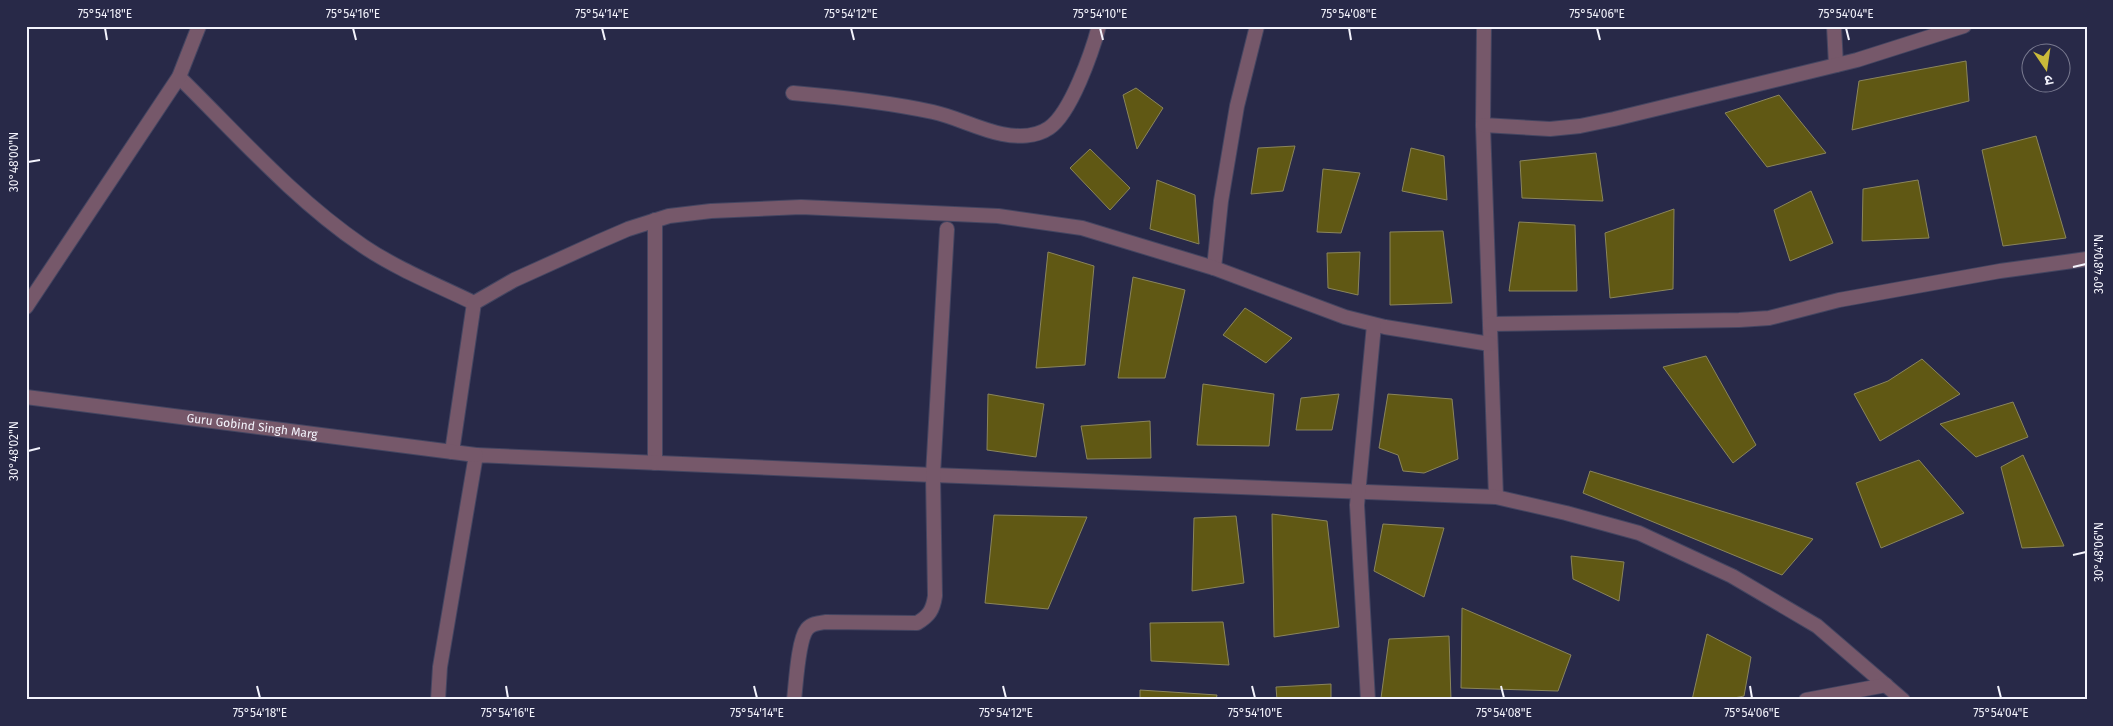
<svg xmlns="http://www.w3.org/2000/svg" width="2113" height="726" font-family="'Fira Sans','Noto Sans Devanagari',sans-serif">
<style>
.building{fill:#605814;stroke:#8a855c}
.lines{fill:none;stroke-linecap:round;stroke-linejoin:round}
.minor-casing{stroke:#444561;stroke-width:16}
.tertiary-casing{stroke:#444561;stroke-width:16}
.minor{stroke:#76586a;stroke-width:14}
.tertiary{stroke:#76586a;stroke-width:14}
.ticks{fill:none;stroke:#f3f3fc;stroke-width:2}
.labels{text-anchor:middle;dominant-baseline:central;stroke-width:5;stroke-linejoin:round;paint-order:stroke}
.street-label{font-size:12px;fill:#f3f3fc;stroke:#282948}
.neatline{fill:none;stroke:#f3f3fc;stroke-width:2}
.ticks-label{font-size:12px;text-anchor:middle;fill:#f3f3fc}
</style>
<rect width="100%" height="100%" fill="#282948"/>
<g class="building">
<path d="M1966,61L1969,101L1852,130L1859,81Z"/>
<path d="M1136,88L1163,108L1137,149L1123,95Z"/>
<path d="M1779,95L1826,153L1767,167L1725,113Z"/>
<path d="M2036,136L2066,238L2003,246L1982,150Z"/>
<path d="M1295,146L1283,191L1251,194L1258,148Z"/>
<path d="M1411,148L1444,156L1447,200L1402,191Z"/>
<path d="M1090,149L1130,188L1110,210L1070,168Z"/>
<path d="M1596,153L1603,201L1522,198L1520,161Z"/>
<path d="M1323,169L1360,173L1341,233L1317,232Z"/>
<path d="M1157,180L1195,195L1199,244L1150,229Z"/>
<path d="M1918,180L1929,238L1862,241L1863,189Z"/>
<path d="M1811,191L1833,243L1790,261L1774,210Z"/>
<path d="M1674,209L1673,289L1610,298L1605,233Z"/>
<path d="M1519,222L1575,225L1577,291H1509Z"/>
<path d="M1443,231L1452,303L1390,305V232Z"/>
<path d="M1048,252L1094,266L1085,365L1036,368Z"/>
<path d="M1360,252L1358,295L1328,288L1327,253Z"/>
<path d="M1133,277L1185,290L1165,378H1118Z"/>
<path d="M1245,308L1292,338L1266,363L1223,335Z"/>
<path d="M1706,356L1756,445L1733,463L1663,367Z"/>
<path d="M1922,359L1960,394L1880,441L1854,394L1888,381Z"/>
<path d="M1203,384L1274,394L1269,446L1197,445Z"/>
<path d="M988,394L1044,404L1036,457L987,450Z"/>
<path d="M1339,394L1332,430H1296L1301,398Z"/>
<path d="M1388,394L1452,399L1458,459L1424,473L1403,471L1398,455L1379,448Z"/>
<path d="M2013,402L2028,437L1976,457L1940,424Z"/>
<path d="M1150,421L1151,458L1087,459L1081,426Z"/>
<path d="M2023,455L2064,546L2022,548L2001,467Z"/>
<path d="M1919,460L1964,513L1881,548L1856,483Z"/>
<path d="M1590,471L1813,539L1782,575L1583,493Z"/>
<path d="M1272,514L1327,521L1339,627L1274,637Z"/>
<path d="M994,515L1087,517L1048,609L985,603Z"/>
<path d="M1236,516L1244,583L1192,591L1194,518Z"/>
<path d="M1383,524L1444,528L1424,597L1374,571Z"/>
<path d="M1571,556L1624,562L1619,601L1573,579Z"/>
<path d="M1462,608L1571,655L1558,691L1461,688Z"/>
<path d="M1223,622L1229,665L1151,661L1150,623Z"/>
<path d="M1707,634L1751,657L1744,696L1724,700H1692Z"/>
<path d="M1449,636L1451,700L1381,698L1389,639Z"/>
<path d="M1331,684V700H1277L1276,687Z"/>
<path d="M1140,690L1217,695L1216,700H1140Z"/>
</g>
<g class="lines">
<g class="minor-casing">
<g id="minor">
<path d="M1484,26L1483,125L1496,497"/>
<path d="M1834,26L1836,65"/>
<path d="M179,77C238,135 294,199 363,246C397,269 437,285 474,303"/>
<path d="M793,93C840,97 887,102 933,112C956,117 978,129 1002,134C1017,137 1036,137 1049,128C1071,113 1092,52 1099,26"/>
<path d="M1483,125L1550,129L1580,126L1614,119L1857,60L1964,26"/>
<path d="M1214,268L1221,201L1237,106L1257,26"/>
<path d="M26,307L179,77L199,26"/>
<path d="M1490,324L1739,320L1769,318L1839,300L2000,271L2087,259"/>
<path d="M452,452L474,303L514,280L598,242L628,229L669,216L711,211L801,207L998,216L1082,228L1214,268L1345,317L1385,327L1490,344"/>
<path d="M655,463V220"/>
<path d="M438,700L440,667L476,455L933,475L1496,497L1566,513L1639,533L1732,576L1817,626L1903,700"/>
<path d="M794,700C796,684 798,640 807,629C812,623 819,623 826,622L917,623C929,616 933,610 935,596L933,475L947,229"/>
<path d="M1368,700L1357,505L1374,325"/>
<path d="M1806,700L1886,685"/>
</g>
</g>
<g class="tertiary-casing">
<g id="tertiary">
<path id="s1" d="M26,397L476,455"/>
</g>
</g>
<use href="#minor" class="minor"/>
<use href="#tertiary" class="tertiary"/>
</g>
<path class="ticks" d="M105,28L107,40M353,28L356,40M602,28L605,40M851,28L854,40M1100,28L1103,40M1349,28L1351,40M1597,28L1600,40M1846,28L1849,40M28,162L40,160M2073,267L2086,264M28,451L40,448M2073,555L2086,552M257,686L260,698M506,686L508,698M754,686L757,698M1003,686L1006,698M1252,686L1255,698M1501,686L1504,698M1750,686L1752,698M1998,686L2001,698"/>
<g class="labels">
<g class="street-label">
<text stroke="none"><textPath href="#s1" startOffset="228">Guru Gobind Singh Marg</textPath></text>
</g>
</g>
<rect width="2113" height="726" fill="none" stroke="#282948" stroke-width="55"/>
<g transform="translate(2046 68) rotate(167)"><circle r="24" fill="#282948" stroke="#797a90"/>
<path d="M0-4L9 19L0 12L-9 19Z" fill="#caba3a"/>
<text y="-8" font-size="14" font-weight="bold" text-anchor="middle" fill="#f3f3fc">उ</text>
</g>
<rect x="28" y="28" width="2058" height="670" class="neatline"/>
<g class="ticks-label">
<text x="105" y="18">75°54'18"E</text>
<text x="353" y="18">75°54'16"E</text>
<text x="602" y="18">75°54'14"E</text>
<text x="851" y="18">75°54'12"E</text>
<text x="1100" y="18">75°54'10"E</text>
<text x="1349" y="18">75°54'08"E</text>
<text x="1597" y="18">75°54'06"E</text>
<text x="1846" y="18">75°54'04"E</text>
<text transform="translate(14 162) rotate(-90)" y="4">30°48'00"N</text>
<text transform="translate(2099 264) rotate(-90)" y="4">30°48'04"N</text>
<text transform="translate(14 451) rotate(-90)" y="4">30°48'02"N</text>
<text transform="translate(2099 552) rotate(-90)" y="4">30°48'06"N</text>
<text x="260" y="717">75°54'18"E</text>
<text x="508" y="717">75°54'16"E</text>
<text x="757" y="717">75°54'14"E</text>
<text x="1006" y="717">75°54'12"E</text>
<text x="1255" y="717">75°54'10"E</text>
<text x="1504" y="717">75°54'08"E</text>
<text x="1752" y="717">75°54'06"E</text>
<text x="2001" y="717">75°54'04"E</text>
</g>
</svg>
